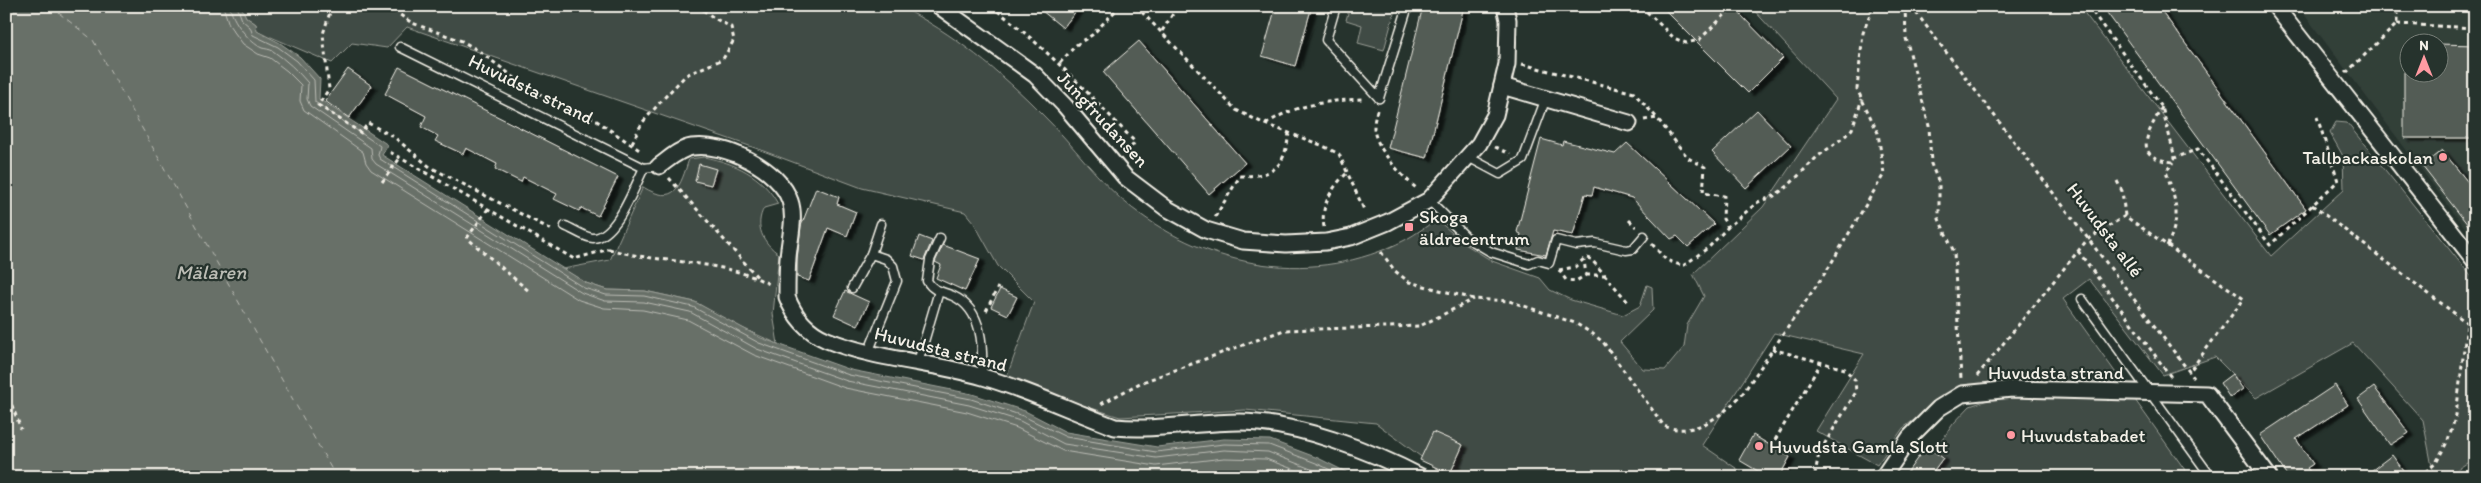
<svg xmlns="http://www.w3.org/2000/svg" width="2481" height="483" font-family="Itim,sans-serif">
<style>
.built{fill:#333f39;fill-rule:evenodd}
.green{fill:#414b45;stroke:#9a9e96}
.water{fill:#676f68;stroke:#9fa39b}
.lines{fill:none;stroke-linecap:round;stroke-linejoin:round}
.shore{stroke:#bcbdb5;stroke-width:1}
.ferry{stroke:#bcbdb5;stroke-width:1;stroke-dasharray:6 5;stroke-linecap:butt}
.building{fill:#525c55;stroke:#f4f1e8;filter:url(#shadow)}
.service-casing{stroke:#f4f1e8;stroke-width:11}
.minor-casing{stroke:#f4f1e8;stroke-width:19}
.path{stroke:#f4f1e8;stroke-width:3;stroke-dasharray:4 4;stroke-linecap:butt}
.service{stroke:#26332d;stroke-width:8}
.minor{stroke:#26332d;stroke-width:15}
.poi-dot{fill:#ff9aa2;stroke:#26332d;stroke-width:2}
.labels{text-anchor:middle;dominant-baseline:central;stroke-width:4.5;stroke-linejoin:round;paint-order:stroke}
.street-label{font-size:19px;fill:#f4f1e8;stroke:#26332d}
.poi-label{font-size:19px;fill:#f4f1e8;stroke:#26332d;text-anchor:start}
.water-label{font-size:20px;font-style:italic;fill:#bcbdb5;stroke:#26332d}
</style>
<defs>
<filter id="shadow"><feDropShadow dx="5.5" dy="3" stdDeviation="1" flood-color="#0009"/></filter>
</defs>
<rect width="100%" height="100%" fill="#26332d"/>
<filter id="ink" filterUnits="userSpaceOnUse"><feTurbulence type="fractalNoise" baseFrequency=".02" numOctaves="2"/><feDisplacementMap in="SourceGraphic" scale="10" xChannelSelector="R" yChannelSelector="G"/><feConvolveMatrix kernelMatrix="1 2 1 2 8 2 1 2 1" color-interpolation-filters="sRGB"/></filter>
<g filter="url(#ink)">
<path class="built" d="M2298,6H2475V241ZM2408,42H2438V72H2408Z"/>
<g class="green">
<path d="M241,6H899C953,33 1001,72 1043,115C1073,144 1098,182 1132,208C1211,269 1314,287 1405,240C1416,234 1426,226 1437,220L1465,244L1492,261L1540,278L1550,290L1571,300L1623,315L1640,306L1647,285L1652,287L1653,310L1620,342L1643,369L1665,370L1684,347L1687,325L1704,296L1693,274L1763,207L1836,99L1750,6H2079L2271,256L2344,189L2343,156L2330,133L2336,122L2347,123L2475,281V458L2445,477H2434L2423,420L2353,343L2256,398L2215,357L2163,375L2089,279L2063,299L2190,477H1904L1934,452L1953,424L1970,406L2005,394L2033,399L2016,385L1954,391L1903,428L1877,465L1816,431L1864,354L1774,333L1702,445L1749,477H1448L1376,423L1245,410L1120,417L1059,398L1007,376L1034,302L998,266L974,223L965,212L862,188L758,149L407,27L387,48L352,43L332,63L271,37L267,38L257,31L256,24L246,17Z"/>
<path d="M1350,6H1396L1384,50L1358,43L1362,25L1346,20Z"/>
<path d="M704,157C735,163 762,175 778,204L764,208C754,226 763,243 779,254L773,314L778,344L731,323L695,302L645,291L607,290L586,283L563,269L610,260L643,187C675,206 680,187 689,159Z"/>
</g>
<path class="water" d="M6,6H241L246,17L256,24L257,31L280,43L300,57L320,79L319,99L388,145L382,155L586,283L607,290L645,291L695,302L761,338L851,370L972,394L1025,411L1066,432L1157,447L1224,439L1270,440L1318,458L1356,477H6Z"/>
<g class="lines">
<g class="shore">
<path d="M223,6L229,25L243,44L258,54L270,58L287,71L301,85L300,101L304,110L363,152L366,163L371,170L579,300L604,308L643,310L688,320L754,355L845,388L967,412L1017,428L1063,451L1156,466L1224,458L1266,459L1314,477"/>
<path d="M230,6C231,20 250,43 262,48C266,49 269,49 273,51C286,60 298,71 308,83L307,99L310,106L371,148L372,159L376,164L582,293L605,301L644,302L690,312L757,349L847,381L969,405L1020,421L1064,444L1156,458L1224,450L1268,452L1331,477"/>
<path d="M237,6L242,20L250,27L253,35L278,47L297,61L314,80L315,102L380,146L378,155L380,159L584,288L606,295L644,296L693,307L759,343L849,375L971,399L1023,416L1066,437L1156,452L1224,444L1269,445L1316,463L1345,477"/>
</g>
<path class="ferry" d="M50,6L93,40L336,477"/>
</g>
<g class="building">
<path d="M1036,6H1080L1063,28Z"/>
<path d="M1276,6H1312L1295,66L1262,56Z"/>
<path d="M1423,6H1464L1427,158L1388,148Z"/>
<path d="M1661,6H1727L1733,13L1736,10L1783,58L1748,93Z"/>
<path d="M2102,6H2158L2306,209L2270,235Z"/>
<path d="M1139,41L1245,163L1209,194L1103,72Z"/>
<path d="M2438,44L2475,45V138H2404V72H2438Z"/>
<path d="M399,67L618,177L598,216L581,208L579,211L554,199L557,194L523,177L521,182L495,169L497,164L466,148L463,154L435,141L438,136L421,127L426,116L385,94Z"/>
<path d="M348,69L372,86L349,118L325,101Z"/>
<path d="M1757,110L1791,146L1746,188L1712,152Z"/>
<path d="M1541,139L1562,145L1563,141L1615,154L1627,143L1714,224L1688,247L1677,236L1671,239L1632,198L1594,187L1592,195L1585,194L1573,235L1553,231L1546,255L1518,250L1521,234L1517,232Z"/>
<path d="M2442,150L2475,191V234L2422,166Z"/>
<path d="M699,164L716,169L711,185L695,181Z"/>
<path d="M816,188L839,197L837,204L856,212L847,236L828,228L809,281L797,277V259L801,226Z"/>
<path d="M919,236L932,241L924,260L912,256Z"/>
<path d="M943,245L980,259L965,291L936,278L941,265L935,262Z"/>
<path d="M1000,289L1017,297L1008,315L991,307Z"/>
<path d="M845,291L869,302L858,326L834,315Z"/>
<path d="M2232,374L2243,389L2230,398L2220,383Z"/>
<path d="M2335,385L2348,405L2296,439L2313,464L2307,468L2314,477H2288L2260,435Z"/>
<path d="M2374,387L2409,433L2390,445L2358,399Z"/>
<path d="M1433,432L1463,445L1450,474L1420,460Z"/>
<path d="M1753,435L1790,457L1779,477H1768L1739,460Z"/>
<path d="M1926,446L1943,458L1929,477H1904Z"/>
<path d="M2392,455L2408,477H2363Z"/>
</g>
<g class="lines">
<g class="service-casing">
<g id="service">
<path d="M1336,6L1326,40L1379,98"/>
<path d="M400,47L644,168"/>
<path d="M1379,98L1408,6"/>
<path d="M1468,157L1500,174L1523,160L1546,98"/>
<path d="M1429,200L1466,237L1491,252L1529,264L1538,260L1549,263L1556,240L1576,245L1595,243L1626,250L1633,249L1644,236"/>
<path d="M565,226C573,229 585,238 593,238C617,237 634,187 644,168L659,166"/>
<path d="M940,238L930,260L927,281C934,292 942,291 953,296C984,310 983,349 982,377"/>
<path d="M852,288L871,254L881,224"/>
<path d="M2082,299L2211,477"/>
<path d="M868,353L897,281L893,266L886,259L871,254"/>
<path d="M918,362L939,291"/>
</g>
</g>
<g class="minor-casing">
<g id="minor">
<path d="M939,6L1035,75L1065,106L1125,177L1166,208L1206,230L1243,241L1286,244L1326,242L1351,237L1388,222L1429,200L1479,144L1495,115L1507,64L1508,20L1505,6"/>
<path d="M2275,6L2475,261"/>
<path d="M1502,86L1629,123"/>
<path d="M659,166C669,159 679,149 692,147C724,142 780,169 790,201C796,218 789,241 788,258C787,271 787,284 787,297C794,316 808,332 827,340C877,360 932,362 983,377C1028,390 1071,411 1115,427C1156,431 1198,422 1240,422C1295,422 1372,451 1421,477"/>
<path d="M1883,477L1910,437L1939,408L1962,394L2012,389L2207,394L2269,477"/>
</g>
</g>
<g class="path">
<path d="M332,6L323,34L329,89L318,105L361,133L368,123L394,137L430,167L554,231"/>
<path d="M387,6L412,23L462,41L479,51L532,91L594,119L641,151"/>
<path d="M991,6C1045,46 1089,94 1135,142L1126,154"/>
<path d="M1136,6L1236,110L1265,124L1321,145L1339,154L1365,212"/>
<path d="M1641,6L1674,38L1686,43L1699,40L1734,6"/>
<path d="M1905,6L1906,38L1929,126L1931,164L1939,183V219L1954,252L1961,379"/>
<path d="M1911,6L2194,378"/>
<path d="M2088,6L2162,107L2175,158L2198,149L2270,245L2338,181L2317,117"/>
<path d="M2397,24L2475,28"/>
<path d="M1162,31L1178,6"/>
<path d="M1060,63L1076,45L1092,35L1120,6"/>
<path d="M1522,64L1634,93L1657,118"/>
<path d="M2346,73L2397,24V6"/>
<path d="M2162,107C2148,133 2130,158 2174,162"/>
<path d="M1377,110C1376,115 1374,120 1374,126C1373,146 1402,176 1416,188"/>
<path d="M1644,120L1657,118L1688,158L1705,167L1703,193L1724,196L1723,219L1728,227L1758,202L1774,196L1788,186L1817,157L1844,137L1852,129L1862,99"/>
<path d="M1266,124C1295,104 1328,101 1362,99"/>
<path d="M632,143L642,123L664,98L686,75L723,59L734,40L731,27L714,18L698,6"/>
<path d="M1495,147L1510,154"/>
<path d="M390,152L574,259L609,249H606"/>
<path d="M669,178L759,279"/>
<path d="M2117,181L2122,191L2125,216"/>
<path d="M382,182L400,158"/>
<path d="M2312,205L2475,329"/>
<path d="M488,209L467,238L530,292"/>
<path d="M1215,217L1240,176C1275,176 1284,168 1289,133"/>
<path d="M1629,220L1636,227"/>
<path d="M1324,227C1320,206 1332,187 1347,173"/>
<path d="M1652,244L1666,260L1683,266L1709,247L1728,227"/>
<path d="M2167,246C2182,214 2176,203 2166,171L2174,162"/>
<path d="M609,249C662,265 720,258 771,285"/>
<path d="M2078,251L2171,377"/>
<path d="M1381,252L1395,271L1409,282L1474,299L1509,301L1575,323L1593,334L1603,342L1664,426C1694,438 1724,415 1743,393L1829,267L1884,174L1878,133L1857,89L1863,33L1873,6"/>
<path d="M1587,258L1591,259L1628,302"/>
<path d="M1559,270L1575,267L1586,257"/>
<path d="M1559,270L1566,280L1576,281L1586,275L1584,260"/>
<path d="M1586,275H1606"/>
<path d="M986,311L998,287"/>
<path d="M1772,349L1845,369L1855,380L1856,392L1819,453L1815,474L1817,477"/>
<path d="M1977,376L2087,240L2125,216L2244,299L2189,372"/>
<path d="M6,390L21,429"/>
<path d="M1101,404L1140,383L1284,330L1420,326L1474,299"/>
<path d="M1775,440L1821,363"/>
<path d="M2419,477L2436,463L2448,440L2456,415L2467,324"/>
</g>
<use href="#service" class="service"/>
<use href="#minor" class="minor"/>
</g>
</g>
<g class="poi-dot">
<circle cx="2443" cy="157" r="5"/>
<rect x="1404" y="222" width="10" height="10" rx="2.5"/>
<circle cx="2011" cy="435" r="5"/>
<circle cx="1759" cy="446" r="5"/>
</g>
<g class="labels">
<g class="street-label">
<text transform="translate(531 89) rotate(26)">Huvudsta strand</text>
<text transform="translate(1103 119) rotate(47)">Jungfrudansen</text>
<text transform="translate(2105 230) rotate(53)">Huvudsta allé</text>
<text transform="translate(941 349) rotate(14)">Huvudsta strand</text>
<text x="2056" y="372">Huvudsta strand</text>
</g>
<g class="poi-label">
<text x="2433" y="157" text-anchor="end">Tallbackaskolan</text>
<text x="1419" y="216">Skoga<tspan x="1419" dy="22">äldrecentrum</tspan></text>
<text x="2021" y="435">Huvudstabadet</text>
<text x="1769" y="446">Huvudsta Gamla Slott</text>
</g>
<g class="water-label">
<text x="211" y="272">Mälaren</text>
</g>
</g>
<rect width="2481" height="483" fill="none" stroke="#26332d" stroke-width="25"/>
<rect x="12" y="12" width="2456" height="458" fill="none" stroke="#f4f1e8" stroke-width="2" filter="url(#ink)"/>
<g transform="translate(2424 58)"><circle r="24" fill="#26332d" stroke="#787f78"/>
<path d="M0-4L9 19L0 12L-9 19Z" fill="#ff9aa2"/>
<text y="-8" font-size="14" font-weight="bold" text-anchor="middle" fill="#f4f1e8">N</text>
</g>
</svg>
